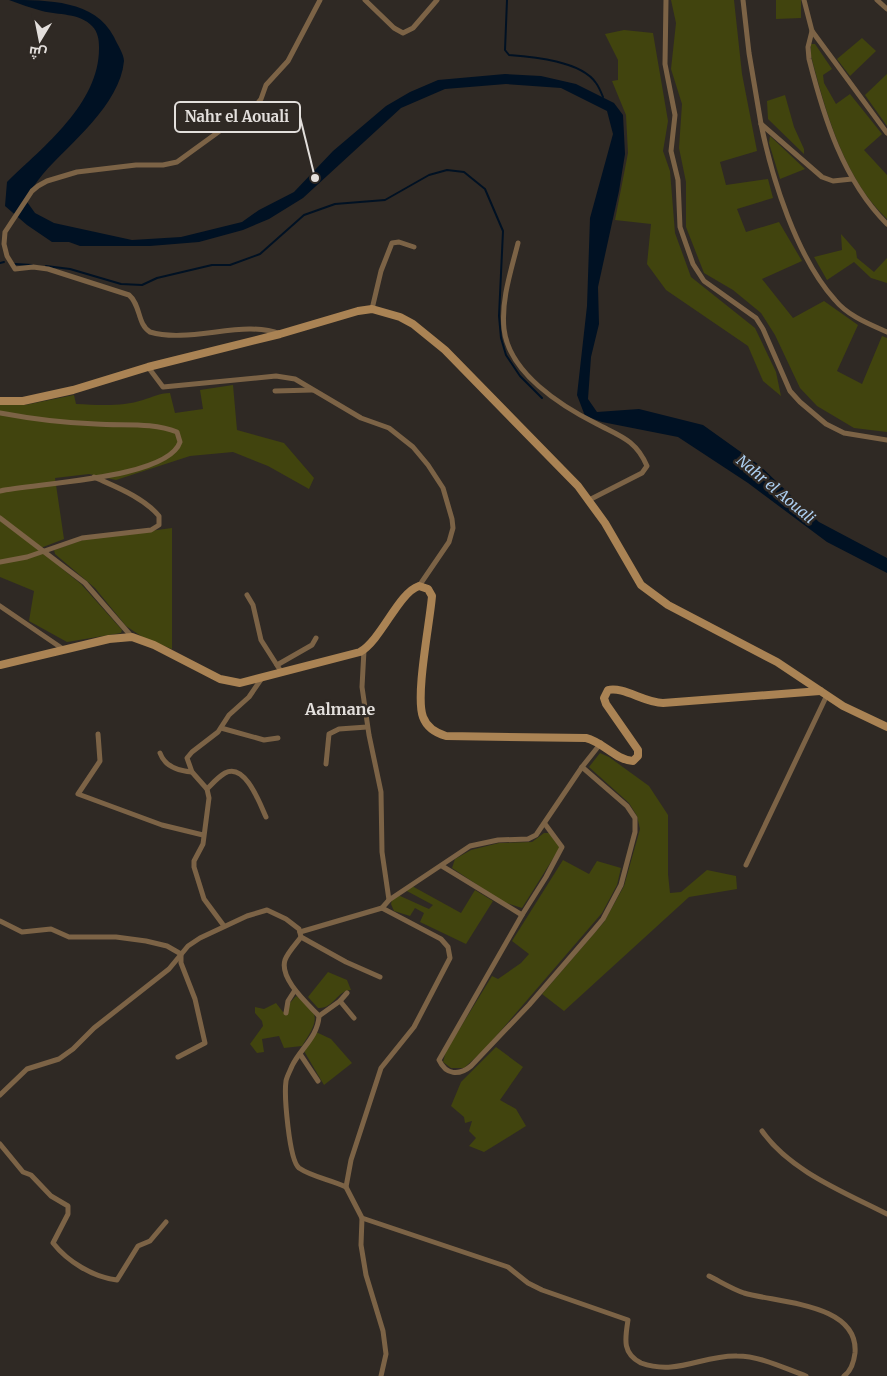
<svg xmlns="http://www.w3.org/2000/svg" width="887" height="1376" font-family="Merriweather,Cairo,serif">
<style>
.green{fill:#41440e}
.water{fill:#001123}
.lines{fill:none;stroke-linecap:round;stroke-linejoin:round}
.stream{stroke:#001123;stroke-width:2}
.street{stroke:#7c6346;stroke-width:5}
.secondary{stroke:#aa8354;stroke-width:8}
.labels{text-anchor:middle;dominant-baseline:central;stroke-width:5;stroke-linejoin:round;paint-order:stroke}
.water-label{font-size:15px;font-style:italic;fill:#adcff0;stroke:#2f2924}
.quarter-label{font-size:16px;font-weight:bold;fill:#e3dfdc;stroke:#2f2924}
.leader{fill:none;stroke:#e3dfdc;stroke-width:2}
.callout-dot{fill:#e3dfdc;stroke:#2f2924;stroke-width:2}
.callout{fill:#2f2924;stroke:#e3dfdc;stroke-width:2}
.callout-label{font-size:15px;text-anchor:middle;font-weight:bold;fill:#e3dfdc}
</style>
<rect width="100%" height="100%" fill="#2f2924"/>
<g class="green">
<path d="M671,0H734L742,74L757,151L720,162L726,185L768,179L773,198L737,209L746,232L779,222L802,261L762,279L793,318L824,301L858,325L837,371L862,384L882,336L887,338V432L854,428L817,406L800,388L775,335L761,313L733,290L704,273L686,227V182L679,148L682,104L671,69L676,23Z"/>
<path d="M776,0H801V18L776,19Z"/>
<path d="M624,30L653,33L668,121L663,151L670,171L675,233L691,277L755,328L776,372L781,396L763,381L748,346L666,290L647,264L651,224L615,220L628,153L626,115L612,81L618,80V60L605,34Z"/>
<path d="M862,38L876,51L850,76L837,59Z"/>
<path d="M811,44H815L832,69L823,75L824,83L836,104L850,94L882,134L864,150L887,175V219C843,177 826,112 811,56Z"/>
<path d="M887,74V126L865,95Z"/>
<path d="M785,95L794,127L804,149V154L768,119L767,101Z"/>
<path d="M770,136L805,169L780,179L769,143Z"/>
<path d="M841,234L856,251L857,258L874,272L887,258V283L871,278L854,262L827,280L814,257L842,250Z"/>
<path d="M233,385L237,430L284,443L314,478L309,489L268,466L233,452L190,456L116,480L89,474L55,478L64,539L38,549L81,584L122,630L121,633L67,642L29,621L34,591L0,577V405H25L74,395L76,404C98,405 122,407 143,400C153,397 159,393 170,393L175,413L203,409L200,390Z"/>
<path d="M172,528V649L144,638L126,626L95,588L55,554L54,550L83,540Z"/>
<path d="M600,753L609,757L649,786L668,815V874L670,893L681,892L707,870L736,876L737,889L689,897L564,1011L542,994L604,922L624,886L640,829L637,816L629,803L589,767Z"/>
<path d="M544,833H549L559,845V849L522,908L503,902L452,868L455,859L471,850L499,843L532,842Z"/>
<path d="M563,860L589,874L597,861L621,868L617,885L602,913L485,1049L464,1068H451L443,1062L446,1051L492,976L498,979L521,963L529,954L512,941Z"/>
<path d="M412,886L461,913L475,890L493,901L466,944L420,922L424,913L415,908L410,916L394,911L391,904L392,899L398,895L429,909L433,905L405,890Z"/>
<path d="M328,972L347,980L351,990C336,991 334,1009 318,1008L308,997Z"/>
<path d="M296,996C324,1013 316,1024 302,1046L284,1048L279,1036L262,1039L264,1052L257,1053L250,1044L263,1026L262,1021L255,1013V1007L264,1009L276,1003L283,1012L288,1010L289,1004Z"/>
<path d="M316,1032L331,1039L352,1063L324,1085L304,1051Z"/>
<path d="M496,1047L523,1067L500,1100L516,1109L526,1126L484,1152L469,1146L476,1138L469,1131L472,1121L465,1123L464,1117L451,1106L461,1082Z"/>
</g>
<path class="water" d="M9,0C48,0 95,0 114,37C117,44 124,54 124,61C120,105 70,143 43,174C36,182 31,191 25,199L35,213L54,223L132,240L181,237L242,222L259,210L294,192L333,151L386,106L410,92L438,80L505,74L541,76L576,84L614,103L623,115L625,154L619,191L598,287L599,324L591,357L588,399L597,412L639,409L703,425L759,465L819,522L887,558V573L827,542L748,483L678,437L602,422L585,416L577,395L587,306L590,218L613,134L607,111L561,88L506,84L445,89L401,108L303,198L269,219L243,230L199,242L150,246H80L69,242H52L27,225L5,206L7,182C44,146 100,103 99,47C99,40 98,32 92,26C80,13 58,15 42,11C31,8 20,4 9,0Z"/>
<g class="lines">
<g class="stream">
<path d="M507,0L505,50L509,55C534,57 581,61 596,83C599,87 601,92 603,97"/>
<path d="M0,263L4,262"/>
<path d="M15,264L32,265"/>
<path d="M46,266L70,269L121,284L142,285L157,278L212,265H230L260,254L304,215L335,204L385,200L429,175L447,170L464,172L485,189L503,231L499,316L501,338L506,355L520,376L542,398"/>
</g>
<g class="street">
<path d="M365,0L394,28L403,33L413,28L437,0"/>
<path d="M666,0L665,64L675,115L671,151L678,180L680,227L693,264L704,281L756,318L763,329L790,391L800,402L826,424L844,433L887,440"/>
<path d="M743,0L749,53L761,124"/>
<path d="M804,0L812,31L887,133"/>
<path d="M877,0L887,9"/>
<path d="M812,31L808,47L809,59C824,118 843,180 887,224"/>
<path d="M852,179L833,181L822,177L761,124C772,179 797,258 835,300C848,316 869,324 887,332"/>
<path d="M518,243C511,271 501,300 504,329C509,373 561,406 597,424C620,436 636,440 647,466L642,473L589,500"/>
<path d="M372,309L381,271L392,243L399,242L414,247"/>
<path d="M280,334C245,319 189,344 150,332C137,324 141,305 129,295L48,269L33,267L15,269L7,256L4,244L5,232L32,191L38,186L47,181L77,172L136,165H163L177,162L257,104L261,99L266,85L288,61L320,0"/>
<path d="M148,367L163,387L276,376L295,379L361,418L389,428L413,447L428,465L443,488L452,519L453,528L449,542L419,586"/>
<path d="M275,391L312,390"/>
<path d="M0,413C32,419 63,423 96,424C123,426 152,422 177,432L180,442C168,479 36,483 0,491"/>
<path d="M0,518L85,583L132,637"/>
<path d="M0,562L27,557L82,538L151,530L159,525V516C143,497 116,487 94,477"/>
<path d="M247,595L253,605L261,640L282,673"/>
<path d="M0,606L63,649"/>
<path d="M364,650L362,687L369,735L381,792L382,852L389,900"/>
<path d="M277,665L312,645L316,638"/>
<path d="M221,728L264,740L278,738"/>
<path d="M98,734L100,761L78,794L162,825L203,835"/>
<path d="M160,753C165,767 179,771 192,772"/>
<path d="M326,764L329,734L339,729L367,727"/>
<path d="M207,789C212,784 218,777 225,773C245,762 260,804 266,817"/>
<path d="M746,865L827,695"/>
<path d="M442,866L522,915L546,877L562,847L545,824"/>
<path d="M522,915L439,1060C446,1075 459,1076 471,1066L529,1005L593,931L603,919L621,885L635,832V818L627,806L582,767"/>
<path d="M0,921L22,932L51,929L69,937H116L146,941L167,946L181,954V963L195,999L205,1043L178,1057"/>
<path d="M224,926L204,899L194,867V861L203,844L209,798L207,789L192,772L187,758L192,752L218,732L229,715L249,697L262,678"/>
<path d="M300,932L382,908L389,900L470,846L498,840L528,839L536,835L582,767L601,743"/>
<path d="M301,937C296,944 288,952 285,960C279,979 308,1004 319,1016C318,1037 300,1049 292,1066C290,1071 287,1076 286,1081C284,1095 289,1160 299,1168C312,1177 332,1180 346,1187L362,1218L361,1245L366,1275L383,1331L386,1354L381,1376"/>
<path d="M340,1001L354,1018"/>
<path d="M286,1013L288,1001L295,990"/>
<path d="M319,1016L340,1001L347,993"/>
<path d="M300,1054L318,1081"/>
<path d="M0,1095L27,1069L59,1059L73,1049L94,1028L169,969L188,946L200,938L247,916L267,910L286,919L299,929L301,937L346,962L380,977"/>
<path d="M762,1131C790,1171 844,1192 887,1214"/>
<path d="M0,1144L23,1172L31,1175L51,1196L68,1206V1214L53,1243C68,1262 93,1277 117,1280L138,1246L150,1241L166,1222"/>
<path d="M346,1187L351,1160L381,1068L414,1027L450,958L448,947L441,939L382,908"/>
<path d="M362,1218L508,1267L528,1283L542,1290L628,1320C625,1339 622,1353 641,1363C677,1376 702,1355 737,1356C760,1356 784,1368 806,1376"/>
<path d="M709,1276C721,1282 732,1289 744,1293C778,1303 859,1303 855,1353C854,1361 851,1371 844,1376"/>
</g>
<g class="secondary">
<path d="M0,401H23L73,390L148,367L280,334L358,311L372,309L400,317L413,324L445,350L578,486L605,523L641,585L668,605L777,662L843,706L887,727"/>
<path d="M0,665L109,639L132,637L154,645L220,679L240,683L360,652C382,639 398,593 419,586L428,589L432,596C430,622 415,696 423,717C427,728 436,733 446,736L586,738C603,742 616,760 633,761L638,756V750L606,704L604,698L608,690C623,686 645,703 663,703L820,691"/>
</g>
</g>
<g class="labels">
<g class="water-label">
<text transform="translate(776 489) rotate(40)">Nahr el Aouali</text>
</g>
<g class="quarter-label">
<text x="340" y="709">Aalmane</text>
</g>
</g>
<path class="leader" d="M315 178L300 117"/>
<circle class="callout-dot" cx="315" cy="178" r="5"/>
<rect class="callout" x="175" y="102" width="125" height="30" rx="5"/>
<g class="callout-label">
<text x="237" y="122">Nahr el Aouali</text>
</g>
<g transform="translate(40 40) rotate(190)" stroke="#2f2924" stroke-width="4" paint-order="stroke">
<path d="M0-4L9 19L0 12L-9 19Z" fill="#e3dfdc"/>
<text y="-8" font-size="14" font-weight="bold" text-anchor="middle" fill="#e3dfdc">ش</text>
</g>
</svg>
